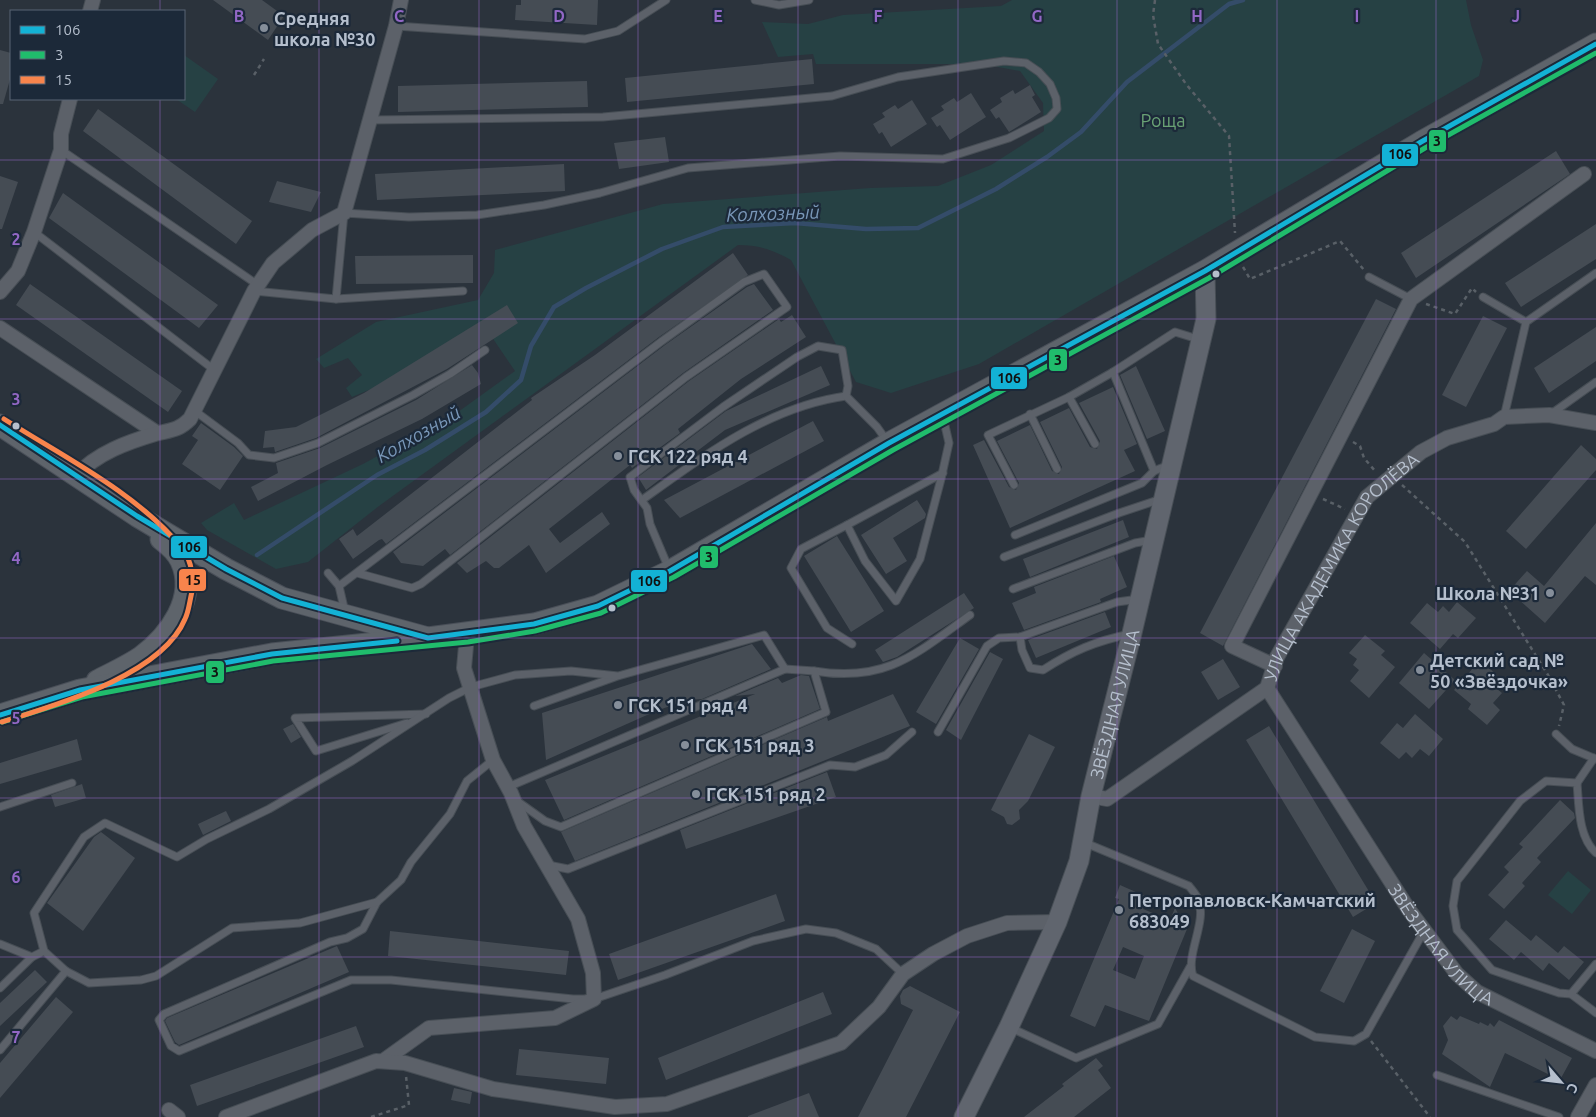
<svg xmlns="http://www.w3.org/2000/svg" width="1596" height="1117" font-family="Ubuntu,sans-serif">
<style>
.green{fill:#264144}
.lines{fill:none;stroke-linecap:round;stroke-linejoin:round}
.stream{stroke:#344c69;stroke-width:4.5}
.building{fill:#454c54;fill-rule:evenodd}
.lane-casing{stroke:#474e55;stroke-width:9}
.street-casing{stroke:#474e55;stroke-width:16}
.secondary-casing{stroke:#474e55;stroke-width:21}
.primary-casing{stroke:#494f58;stroke-width:23}
.path{stroke:#596067;stroke-width:2.5;stroke-dasharray:4 4;stroke-linecap:butt}
.lane{stroke:#5c6169;stroke-width:7}
.street{stroke:#5c6169;stroke-width:14}
.secondary{stroke:#60656e;stroke-width:19}
.primary{stroke:#5e646b;stroke-width:21}
.bus-1-casing{stroke:#1c2939;stroke-width:9}
.bus-2-casing{stroke:#1c2939;stroke-width:9}
.bus-3-casing{stroke:#1c2939;stroke-width:9}
.bus-1{stroke:#13b2d5;stroke-width:5}
.bus-2{stroke:#20bc6c;stroke-width:5}
.bus-3{stroke:#f8844c;stroke-width:5}
.grid{fill:none;stroke:#9267c5;stroke-width:1;stroke-opacity:0.55}
.poi-dot{fill:#858e9a;stroke:#1c2939;stroke-width:2}
.bus-dot{fill:#b5bfcd;stroke:#1c2939;stroke-width:2}
.labels{text-anchor:middle;dominant-baseline:central;stroke-width:4.5;stroke-linejoin:round;paint-order:stroke}
.poi-label{font-size:18px;font-weight:bold;fill:#b5bfcd;stroke:#1c2939;text-anchor:start}
.park-label{font-size:18px;fill:#69a174;stroke:#1c2939}
.street-label{font-size:18px;fill:#b5bfcd;stroke:#1c2939}
.water-label{font-size:19px;font-style:italic;fill:#7997b8;stroke:#1c2939}
.grid-label{font-size:16px;text-anchor:middle;font-weight:bold;fill:#9267c5;stroke:#1c2939;stroke-width:4.5;stroke-linejoin:round;paint-order:stroke}
.line-badge{stroke:#1c2939;stroke-width:2}
.pale-badge-label{font-size:14px;text-anchor:middle;font-weight:bold;fill:#111}
</style>
<rect width="100%" height="100%" fill="#2b333c"/>
<g class="green">
<path d="M1012,0H1466L1471,25L1483,60L1479,76L979,364L891,393L856,382L791,260C773,250 759,245 738,245L379,506L308,562L276,569L207,530L201,523L234,503L244,520L363,464L458,412L515,371L483,324L381,385L352,397L346,388L362,375L348,358L324,368L316,359L376,322L478,300L494,273L495,250L663,204L870,188L938,186L991,165L1044,131L1043,103L1020,71L982,64H816L813,54L778,57L762,22L808,24L843,15L1001,6Z"/>
<path d="M184,55L218,79L195,112L176,99H184Z"/>
<path d="M1568,871L1591,890L1572,914L1548,895Z"/>
</g>
<g class="lines">
<path class="stream" d="M257,555L377,475L425,450L486,412L521,380L531,346L554,307L586,288L662,249L723,227L795,223L866,229L918,228L996,189L1047,157L1081,132L1127,82L1229,4L1243,0"/>
</g>
<g class="building">
<path d="M213,0H262L284,16L268,40Z"/>
<path d="M521,0H598L597,25L515,20L516,5H521Z"/>
<path d="M0,50L11,53V76L3,104H0Z"/>
<path d="M812,59L814,84L627,102L625,78Z"/>
<path d="M587,81L588,107L398,112V86Z"/>
<path d="M1030,85L1035,95L1032,97L1041,112L1009,132L999,117L996,119L990,110L1002,102L1000,98L1013,90L1015,94Z"/>
<path d="M971,93L986,117L950,140L940,125L937,127L931,118L944,110L941,106L954,98L957,102Z"/>
<path d="M912,100L927,124L891,147L882,132L879,134L873,124L885,117L882,113L895,105L898,109Z"/>
<path d="M98,109L252,221L236,244L83,131Z"/>
<path d="M665,137L669,162L619,169L614,143Z"/>
<path d="M1556,151L1570,174L1416,278L1401,253Z"/>
<path d="M564,164L565,191L377,200L375,174Z"/>
<path d="M0,176L18,182L2,229H0Z"/>
<path d="M277,181L321,192L311,212L269,202Z"/>
<path d="M63,193L218,305L199,328L49,218Z"/>
<path d="M1596,224V259L1521,307L1505,283Z"/>
<path d="M733,253L748,275L659,337L386,544L382,539L379,540L353,559L339,539L353,529L357,536L532,400L531,398L595,355Z"/>
<path d="M473,255V283L356,284L355,256Z"/>
<path d="M30,284L182,391L168,412L16,305Z"/>
<path d="M754,284L773,310L683,373L450,555L445,549L423,566L401,563L393,552L665,345L747,287Z"/>
<path d="M1376,299L1396,309L1223,646L1200,633Z"/>
<path d="M507,305L518,323L447,369L316,438L275,452L274,447L263,448L265,431L296,427L364,393Z"/>
<path d="M792,315L806,337L741,379L678,429L680,433L632,468L630,465L549,529L560,543L602,512L610,524L546,573L529,545L499,568H494L486,561L467,573L457,563L689,381L779,319L781,322Z"/>
<path d="M1483,316L1507,328L1466,407L1442,395Z"/>
<path d="M1596,327V361L1549,393L1534,368Z"/>
<path d="M472,365L478,373L481,384L422,419L327,465L258,501L251,487L278,473L276,463L320,448L416,400Z"/>
<path d="M821,366L830,385L725,430L646,490L638,477L726,411Z"/>
<path d="M1136,366L1165,431L1147,439L1120,375Z"/>
<path d="M1113,387L1137,444L1124,450L1135,471L1010,528L973,445L984,440L1009,487L1016,490L1019,483L997,441L1030,425L1052,471L1059,474L1062,467L1040,422L1069,408L1090,447L1097,449L1100,441L1079,403Z"/>
<path d="M813,421L824,441L680,518L664,500Z"/>
<path d="M201,423L234,447L243,456L220,490L182,464L198,440L192,436Z"/>
<path d="M1581,445L1596,459V470L1526,549L1506,531Z"/>
<path d="M917,500L926,514L925,518L893,538L907,561L886,574L861,535Z"/>
<path d="M1123,520L1129,537L1030,577L1023,559Z"/>
<path d="M1596,523V585L1585,576L1545,623L1509,591L1527,571L1544,586Z"/>
<path d="M837,536L884,611L851,632L804,556Z"/>
<path d="M1114,556L1127,587L1100,599L1101,602L1024,630L1012,603L1036,593L1034,587Z"/>
<path d="M964,593L974,608L897,657L883,662L875,650Z"/>
<path d="M1457,602L1476,618L1458,638L1453,634L1440,649L1410,623L1427,603L1438,612L1443,606L1449,612Z"/>
<path d="M1105,612L1111,627L1036,658L1028,640Z"/>
<path d="M1365,635L1385,651L1381,655L1395,667L1369,698L1350,681L1359,670L1353,665L1357,659L1349,653Z"/>
<path d="M960,638L979,649L936,724L916,712Z"/>
<path d="M752,644L771,669L702,699L687,700L656,711L546,760L542,713Z"/>
<path d="M990,652L1003,659L961,740L946,730Z"/>
<path d="M1424,653L1455,680L1429,709L1399,683Z"/>
<path d="M1223,659L1240,687L1218,700L1201,672Z"/>
<path d="M1480,660L1497,675L1490,683L1502,693L1493,703L1500,710L1487,725L1468,709L1471,704L1454,690Z"/>
<path d="M801,675L809,676L820,709L564,820L545,780L755,694L735,696L778,678L782,683Z"/>
<path d="M893,694L910,726L575,861L561,832L827,717L828,721Z"/>
<path d="M1415,714L1443,739L1429,756L1420,749L1412,758L1406,752L1399,759L1380,743L1397,723L1403,728Z"/>
<path d="M293,724L301,737L291,743L283,729Z"/>
<path d="M1269,726L1376,903L1353,917L1246,740Z"/>
<path d="M1029,734L1055,747L1028,801L1019,810L1020,819L1012,825L1007,824L1004,817L991,810Z"/>
<path d="M77,739L82,760L0,784V763Z"/>
<path d="M827,772L836,797L686,849L680,830Z"/>
<path d="M82,784L86,798L55,807L51,795Z"/>
<path d="M1560,800L1574,813L1575,818L1537,858L1541,862L1522,883L1525,886L1504,909L1488,895L1509,872L1504,867L1523,847L1519,844Z"/>
<path d="M226,811L231,821L203,835L198,824Z"/>
<path d="M101,832L135,858L83,931L47,903L94,837Z"/>
<path d="M1120,885L1147,897L1143,909L1170,920L1175,908L1187,929L1149,1021L1105,1005L1095,1027L1070,1016L1119,899L1115,898ZM1123,947L1144,956L1135,979L1113,970Z"/>
<path d="M776,894L785,921L618,980L609,954Z"/>
<path d="M1506,920L1531,941L1536,935L1558,953L1564,946L1584,962L1569,980L1549,963L1543,971L1521,952L1514,960L1489,939Z"/>
<path d="M1352,929L1375,941L1344,1003L1320,991Z"/>
<path d="M390,931L569,951L566,975L388,956Z"/>
<path d="M337,946L349,972L179,1045L175,1042L165,1021L167,1018Z"/>
<path d="M35,970L47,982L0,1026V1003Z"/>
<path d="M910,986L960,1012L906,1117H858L913,1010L901,1004L900,996L903,990Z"/>
<path d="M823,992L832,1014L666,1080L658,1058Z"/>
<path d="M56,997L73,1012L0,1098V1063Z"/>
<path d="M1451,1016L1457,1020L1460,1016L1479,1024L1480,1022L1488,1026L1490,1023L1494,1027L1499,1020L1572,1058L1560,1080L1505,1053L1490,1087L1442,1054L1448,1040L1443,1026Z"/>
<path d="M356,1026L364,1047L197,1106L190,1085Z"/>
<path d="M519,1049L609,1058L606,1084L516,1075Z"/>
<path d="M1096,1058L1103,1066L1098,1070L1111,1088L1074,1117H1024L1064,1086L1062,1084Z"/>
<path d="M454,1088L472,1092L470,1104L451,1100Z"/>
<path d="M809,1093L819,1117H748V1116Z"/>
</g>
<g class="lines">
<g class="lane-casing">
<g id="lane">
<path d="M755,0L779,5L809,0"/>
<path d="M396,26L585,39L618,31L666,0"/>
<path d="M61,150L258,285"/>
<path d="M34,232L213,369"/>
<path d="M1369,277L1411,299"/>
<path d="M254,291L336,299L463,291"/>
<path d="M1483,297L1526,322"/>
<path d="M336,299L344,213L409,217L477,215L544,205L600,193L688,168L840,156L943,159L1009,138L1049,118L1057,109L1056,98L1050,84L1039,72L1026,63L1004,61L898,77L832,96L603,117L370,120"/>
<path d="M1113,372L1154,471"/>
<path d="M1069,397L1095,444"/>
<path d="M195,411L238,443L249,455L274,458L318,443L413,395L450,374L485,350"/>
<path d="M1030,414L1057,469"/>
<path d="M1551,414L1596,382"/>
<path d="M1504,417L1526,322L1596,273"/>
<path d="M1014,485L988,435L1069,397L1113,372L1175,332L1201,340"/>
<path d="M642,500C705,455 768,407 846,396"/>
<path d="M847,525L943,473"/>
<path d="M1015,535L1142,483L1154,471L1169,465"/>
<path d="M1004,557L1119,513L1161,499"/>
<path d="M669,569L650,524L647,508L634,490L630,477L723,407L797,357L818,346L842,350L848,386L846,396L877,427L887,441"/>
<path d="M328,573L339,586"/>
<path d="M1013,589L1135,543L1152,540"/>
<path d="M345,612L339,586L662,341L744,282L764,274L787,307L686,377L421,584L412,588L357,573"/>
<path d="M1020,637L1022,650L1030,668L1043,670C1072,651 1096,641 1130,634"/>
<path d="M852,644L827,628L791,568L801,549L847,525L865,561L896,601L920,559L941,479L949,443L943,417"/>
<path d="M814,671C886,683 916,654 970,615"/>
<path d="M534,706L615,677"/>
<path d="M407,723L316,751L295,718L426,714"/>
<path d="M938,732L987,646L999,638L1020,637L1117,602L1139,599"/>
<path d="M1556,734L1572,749L1596,759"/>
<path d="M493,760L467,781L450,814L411,862L401,880L377,902L363,929L347,938L330,942L164,1014L159,1020L171,1046L179,1051L351,980H391L573,999H594L665,975L753,941L806,929L836,933L876,949L903,974"/>
<path d="M1577,783L1594,758"/>
<path d="M517,801L545,821L561,827L826,712L814,671L785,669"/>
<path d="M0,807L72,783"/>
<path d="M1083,842L1189,886C1192,890 1196,894 1198,899C1208,921 1185,955 1193,976L1315,1037L1354,1041L1366,1034L1424,931"/>
<path d="M1596,853C1578,837 1579,805 1577,783L1546,781L1520,801L1457,881L1453,906L1457,930L1492,970L1559,993L1571,994L1596,1013"/>
<path d="M548,865L568,869L830,765L855,767L886,755L912,732"/>
<path d="M0,944L32,957"/>
<path d="M44,951L66,971L89,983L141,980L156,976L232,928L300,923L377,902"/>
<path d="M0,988L32,957L44,951L34,913L84,837L105,823L177,857L207,839L269,809L352,761L449,698L471,687L515,675L571,671L618,676L764,635L785,669L508,787"/>
<path d="M1571,994L1596,964"/>
<path d="M1009,1027L1076,1058L1158,1024L1190,967"/>
<path d="M0,1050L66,971"/>
<path d="M1437,1075L1559,1117"/>
</g>
</g>
<g class="street-casing">
<g id="street">
<path d="M90,11L93,0"/>
<path d="M0,292L18,271L34,232L61,150V134L70,99"/>
<path d="M0,328L157,433"/>
<path d="M77,475C97,453 128,442 155,434C170,430 178,431 190,419L254,291L273,263L312,230L344,213L396,26L401,0"/>
<path d="M1275,666L1232,646L1411,299L1584,174"/>
<path id="s1" d="M1267,688L1409,910L1457,974L1477,992L1596,1051"/>
<path id="s2" d="M1091,796L1107,799L1267,688L1277,657L1367,497L1421,452L1447,438L1494,424L1504,417L1549,415L1596,423"/>
<path d="M383,1061L429,1028L555,1018L594,999L593,973L578,919L524,826L511,793L493,760L464,668L467,635"/>
<path d="M169,1110L178,1117"/>
<path d="M226,1117L376,1061L405,1063L493,1089L615,1107L667,1104L841,1043L879,1007L903,974L933,954L967,936L1007,923L1057,922"/>
<path d="M1578,1117L1596,1085"/>
</g>
</g>
<g class="secondary-casing">
<g id="secondary">
<path id="s3" d="M964,1117L1009,1027L1057,922L1079,861L1091,796L1132,633L1206,319L1205,271"/>
</g>
</g>
<g class="primary-casing">
<g id="primary">
<path d="M0,425L137,516L226,569L282,598L428,638L534,624L598,606L670,571L889,443L1205,271L1421,142L1596,44"/>
<path d="M97,681C112,673 128,666 141,657C169,636 198,598 181,561C177,552 169,545 161,539"/>
<path d="M0,715L80,690L272,654L415,639"/>
</g>
</g>
<g class="path">
<path d="M1155,0L1153,15L1158,44L1186,84L1229,136L1235,233"/>
<path d="M254,75L264,59"/>
<path d="M1243,267L1250,279L1340,241L1364,270"/>
<path d="M1426,304L1455,314L1472,288L1476,292"/>
<path d="M1353,442L1360,446L1364,458L1376,472"/>
<path d="M1402,485L1465,542L1548,675L1564,705L1559,726"/>
<path d="M1323,499L1345,509"/>
<path d="M1371,1041L1430,1117"/>
<path d="M371,1117L409,1105L406,1076"/>
</g>
<use href="#lane" class="lane"/>
<use href="#street" class="street"/>
<use href="#secondary" class="secondary"/>
<use href="#primary" class="primary"/>
<g class="bus-1-casing">
<g id="bus-1">
<path d="M0,425L137,516L226,569L282,598L428,638L534,624L598,606L670,571L889,443L1205,271L1421,142L1596,44"/>
<path d="M0,715L80,690L272,654L397,641"/>
</g>
</g>
<g class="bus-2-casing">
<path id="bus-2" d="M2,722L82,697L273,661L468,642L535,631L601,613L674,577L893,450L1209,278L1425,148L1596,53"/>
</g>
<g class="bus-3-casing">
<path id="bus-3" d="M2,722C56,705 162,675 185,619C188,613 189,606 190,601C195,583 193,561 181,547C137,493 62,456 4,419"/>
</g>
<use href="#bus-1" class="bus-1"/>
<use href="#bus-2" class="bus-2"/>
<use href="#bus-3" class="bus-3"/>
</g>
<path class="grid" d="M160,0V11M319,0V1117M479,0V1117M638,0V1117M798,0V1117M958,0V1117M1117,0V1117M1277,0V1117M1436,0V1117M160,99V1117M0,160H1596M0,319H1596M0,479H1596M0,638H1596M0,798H1596M0,957H1596"/>
<g class="poi-dot">
<circle cx="264" cy="28" r="5"/>
<circle cx="618" cy="456" r="5"/>
<circle cx="1550" cy="593" r="5"/>
<circle cx="1420" cy="670" r="5"/>
<circle cx="618" cy="705" r="5"/>
<circle cx="685" cy="745" r="5"/>
<circle cx="696" cy="794" r="5"/>
<circle cx="1119" cy="910" r="5"/>
</g>
<g class="bus-dot">
<circle cx="1216" cy="274" r="4.5"/>
<circle cx="16" cy="426" r="4.5"/>
<circle cx="612" cy="608" r="4.5"/>
</g>
<g class="labels">
<g class="poi-label">
<text x="274" y="18">Средняя<tspan x="274" dy="21">школа №30</tspan></text>
<text x="628" y="456">ГСК 122 ряд 4</text>
<text x="1540" y="593" text-anchor="end">Школа №31</text>
<text x="1430" y="660">Детский сад №<tspan x="1430" dy="21">50 «Звёздочка»</tspan></text>
<text x="628" y="705">ГСК 151 ряд 4</text>
<text x="695" y="745">ГСК 151 ряд 3</text>
<text x="706" y="794">ГСК 151 ряд 2</text>
<text x="1129" y="900">Петропавловск-Камчатский<tspan x="1129" dy="21">683049</tspan></text>
</g>
<g class="park-label">
<text x="1163" y="120">Роща</text>
</g>
<g class="street-label">
<text stroke="none"><textPath href="#s2" startOffset="355">УЛИЦА АКАДЕМИКА КОРОЛЁВА</textPath></text>
<text stroke="none"><textPath href="#s3" startOffset="442">ЗВЁЗДНАЯ УЛИЦА</textPath></text>
<text stroke="none"><textPath href="#s1" startOffset="311">ЗВЁЗДНАЯ УЛИЦА</textPath></text>
</g>
<g class="water-label">
<text transform="translate(773 213) rotate(-2)">Колхозный</text>
<text transform="translate(418 434) rotate(-30)">Колхозный</text>
</g>
</g>
<g class="grid-label">
<text x="239" y="22">B</text>
<text x="399" y="22">C</text>
<text x="559" y="22">D</text>
<text x="718" y="22">E</text>
<text x="878" y="22">F</text>
<text x="1037" y="22">G</text>
<text x="1197" y="22">H</text>
<text x="1357" y="22">I</text>
<text x="1516" y="22">J</text>
<text x="16" y="245">2</text>
<text x="16" y="405">3</text>
<text x="16" y="564">4</text>
<text x="16" y="724">5</text>
<text x="16" y="883">6</text>
<text x="16" y="1043">7</text>
</g>
<g class="line-badge">
<rect x="1428" y="129" width="19" height="24" rx="5" fill="#20bc6c"/>
<rect x="1381" y="143" width="38" height="24" rx="5" fill="#13b2d5"/>
<rect x="1048" y="348" width="20" height="24" rx="5" fill="#20bc6c"/>
<rect x="990" y="366" width="38" height="24" rx="5" fill="#13b2d5"/>
<rect x="170" y="535" width="38" height="24" rx="5" fill="#13b2d5"/>
<rect x="699" y="545" width="20" height="24" rx="5" fill="#20bc6c"/>
<rect x="178" y="568" width="29" height="24" rx="5" fill="#f8844c"/>
<rect x="630" y="569" width="38" height="24" rx="5" fill="#13b2d5"/>
<rect x="205" y="660" width="20" height="24" rx="5" fill="#20bc6c"/>
</g>
<g class="pale-badge-label">
<text x="1437" y="146">3</text>
<text x="1400" y="159">106</text>
<text x="1058" y="365">3</text>
<text x="1009" y="383">106</text>
<text x="189" y="552">106</text>
<text x="709" y="562">3</text>
<text x="193" y="585">15</text>
<text x="649" y="586">106</text>
<text x="215" y="677">3</text>
</g>
<rect x="10" y="10" width="175" height="90" fill="#1c2939" stroke="#596574"/>
<rect x="20" y="26" width="25" height="8" fill="#13b2d5" stroke="#596574"/>
<text x="55" y="35" font-size="15" fill="#b5bfcd">106</text>
<rect x="20" y="51" width="25" height="8" fill="#20bc6c" stroke="#596574"/>
<text x="55" y="60" font-size="15" fill="#b5bfcd">3</text>
<rect x="20" y="76" width="25" height="8" fill="#f8844c" stroke="#596574"/>
<text x="55" y="85" font-size="15" fill="#b5bfcd">15</text>
<g transform="translate(1561 1082) rotate(118)" stroke="#1c2939" stroke-width="4" paint-order="stroke">
<path d="M0-4L9 19L0 12L-9 19Z" fill="#b5bfcd"/>
<text y="-8" font-size="14" font-weight="bold" text-anchor="middle" fill="#b5bfcd">С</text>
</g>
</svg>
